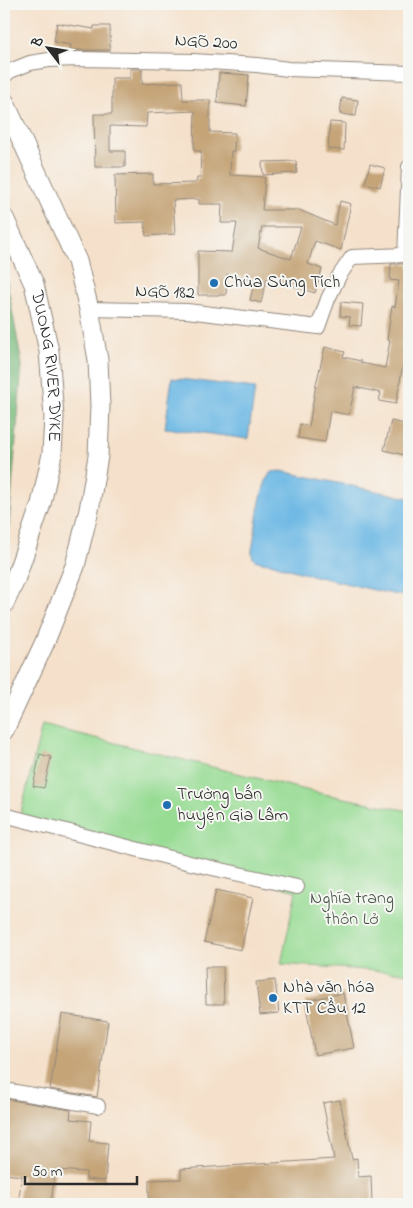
<svg xmlns="http://www.w3.org/2000/svg" width="413" height="1208" font-family="'Indie Flower',sans-serif">
<style>
.green{fill:#98dc94;stroke:#628460}
.forest{fill:#7abc7e;stroke:#527454}
.water{fill:#6ab7e4;stroke:#4a7188}
.building{fill:#c5a478;fill-rule:evenodd}
.lines{fill:none;stroke-linecap:round;stroke-linejoin:round}
.street-casing{stroke:#90867b;stroke-width:16}
.secondary-casing{stroke:#90867b;stroke-width:21}
.street{stroke:#fff;stroke-width:14}
.secondary{stroke:#fff;stroke-width:19}
.poi-dot{fill:#1f6fb2;stroke:#f6f6f2;stroke-width:2}
.labels{text-anchor:middle;dominant-baseline:central;stroke-width:4;stroke-linejoin:round;paint-order:stroke}
.street-label{font-size:18px;fill:#2b2b2b;stroke:#f6f6f2}
.poi-label{font-size:18px;fill:#2b2b2b;stroke:#f6f6f2;text-anchor:start}
.park-label{font-size:18px;fill:#465745;stroke:#f6f6f2}
</style>
<rect width="100%" height="100%" fill="#f6f6f2"/>
<filter id="ink" filterUnits="userSpaceOnUse"><feTurbulence type="fractalNoise" baseFrequency=".02" numOctaves="2"/><feDisplacementMap in="SourceGraphic" scale="10" xChannelSelector="R" yChannelSelector="G"/><feConvolveMatrix kernelMatrix="1 2 1 2 8 2 1 2 1" color-interpolation-filters="sRGB"/></filter>
<filter id="wash" filterUnits="userSpaceOnUse"><feTurbulence type="fractalNoise" baseFrequency=".0096" numOctaves="4" result="noise"/><feDisplacementMap in="SourceGraphic" scale="20" xChannelSelector="R" yChannelSelector="G"/><feGaussianBlur stdDeviation="1.12" result="paint"/><feColorMatrix in="noise" values="0 0 0 0 0 0 0 0 0 0 0 0 0 0 0 0 0 1.4 0 .05"/><feComposite in="paint" operator="in"/></filter>
<g filter="url(#wash)">
<rect width="100%" height="100%" fill="#f5e1cb"/>
<path class="green" d="M42,725L314,792L409,811V973L281,964L296,891L20,817Z"/>
<path class="forest" d="M4,266L22,365L8,537L4,546Z"/>
<g class="water">
<path d="M172,378L255,388L248,439L165,428Z"/>
<path d="M281,471L409,498V597C386,593 364,588 341,582C319,577 296,572 274,564C270,563 258,562 255,560C252,558 252,554 252,550C256,530 259,488 271,472Z"/>
</g>
<g id="blocks">
<g class="building">
<path d="M57,23L94,29V26H110V50H70L71,45L54,42Z"/>
<path d="M130,69H142V84L182,82L183,100H210V132L235,133L234,151H231L230,175L265,177L262,210H299L335,225L340,201L351,204L341,250L315,241L308,264L322,269L315,293L267,278L261,303L250,300L255,279L227,274L226,295H198V251L232,252L237,223H221L222,204H199V199L173,200L175,234L146,236L145,222L116,223L115,175L153,174V184L196,183L197,178H200L201,151H194L195,111L147,113L146,127L110,126V151H125V167H95L94,114H112V78H130ZM262,227H301L291,259L258,248Z"/>
<path d="M219,73L249,75L246,106L217,103Z"/>
<path d="M342,98L358,100L356,116L340,114Z"/>
<path d="M330,122L345,123L344,150L328,149Z"/>
<path d="M296,161L297,173L263,175L262,162Z"/>
<path d="M370,164L385,168L380,187L365,183Z"/>
<path d="M391,264H409V343L407,342L396,404L379,401L381,393L355,387L349,415L330,411L325,442L298,438L300,424L309,426L316,384L325,347L345,352L343,357L361,361V363L385,368L390,340H387L392,306L395,307L399,281L390,280Z"/>
<path d="M341,302L363,304L361,326L349,325L350,317L340,316Z"/>
<path d="M391,421L409,425V456L384,450Z"/>
<path d="M40,754L51,757L44,788L33,786Z"/>
<path d="M216,890L253,898L241,950L204,942Z"/>
<path d="M205,967H223L224,1004H206Z"/>
<path d="M275,980L279,1013L260,1015L256,982Z"/>
<path d="M343,993L354,1048L315,1055L305,1001Z"/>
<path d="M62,1014L108,1021L97,1097L50,1089Z"/>
<path d="M6,1099L71,1110L70,1119L91,1121L89,1141L108,1143L105,1181L86,1179V1172L55,1170L51,1204H18L22,1176L4,1174V1118Z"/>
<path d="M340,1100L352,1159L357,1158L358,1177L371,1176L372,1204H149V1180L181,1179V1169L334,1159L323,1103Z"/>
</g>
</g>
</g>
<g filter="url(#ink)">
<use href="#blocks" fill-opacity="0" stroke="#90867b" stroke-width="1"/>
<g class="lines">
<g class="street-casing">
<g id="street">
<path d="M4,76L10,71L30,63L49,60L78,59L193,61L257,65L288,69L409,73"/>
<path d="M409,167L405,255H409"/>
<path d="M89,309L187,311L318,327L328,299L339,276L352,257L405,255"/>
<path d="M4,815L190,863L297,887"/>
<path d="M4,1090L98,1106"/>
</g>
</g>
<g class="secondary-casing">
<g id="secondary">
<path d="M4,101L77,261L89,309L98,360L100,406L98,456L89,510L75,566L44,644L4,730"/>
<path id="s1" d="M4,218L34,284L49,351L54,417L52,454L41,504L15,580L4,604"/>
</g>
</g>
<use href="#street" class="street"/>
<use href="#secondary" class="secondary"/>
</g>
</g>
<g class="poi-dot">
<circle cx="214" cy="283" r="5"/>
<circle cx="167" cy="805" r="5"/>
<circle cx="273" cy="998" r="5"/>
</g>
<g class="labels">
<g class="street-label">
<text transform="translate(206 43) rotate(3)">NGÕ 200</text>
<text transform="translate(165 293) rotate(2)">NGÕ 182</text>
<text stroke="none"><textPath href="#s1" startOffset="156">DUONG RIVER DYKE</textPath></text>
</g>
<g class="poi-label">
<text x="224" y="283">Chùa Sùng Tích</text>
<text x="177" y="795">Trường bắn<tspan x="177" dy="21">huyện Gia Lâm</tspan></text>
<text x="283" y="988">Nhà văn hóa<tspan x="283" dy="21">KTT Cầu 12</tspan></text>
</g>
<g class="park-label">
<text x="352" y="899">Nghĩa trang<tspan x="352" dy="21">thôn Lở</tspan></text>
</g>
</g>
<rect width="413" height="1208" fill="none" stroke="#f6f6f2" stroke-width="20"/>
<g transform="translate(48 48) rotate(301)" stroke="#f6f6f2" stroke-width="4" paint-order="stroke">
<path d="M0-4L9 19L0 12L-9 19Z" fill="#2b2b2b"/>
<text y="-8" font-size="14" font-weight="bold" text-anchor="middle" fill="#2b2b2b">B</text>
</g>
<path d="M25 1176v8h112v-8" fill="none" stroke="#2b2b2b" stroke-width="2.5"/>
<text x="32" y="1176" font-size="15" fill="#2b2b2b" stroke="#f6f6f2" stroke-width="4" paint-order="stroke">50 m</text>
</svg>
